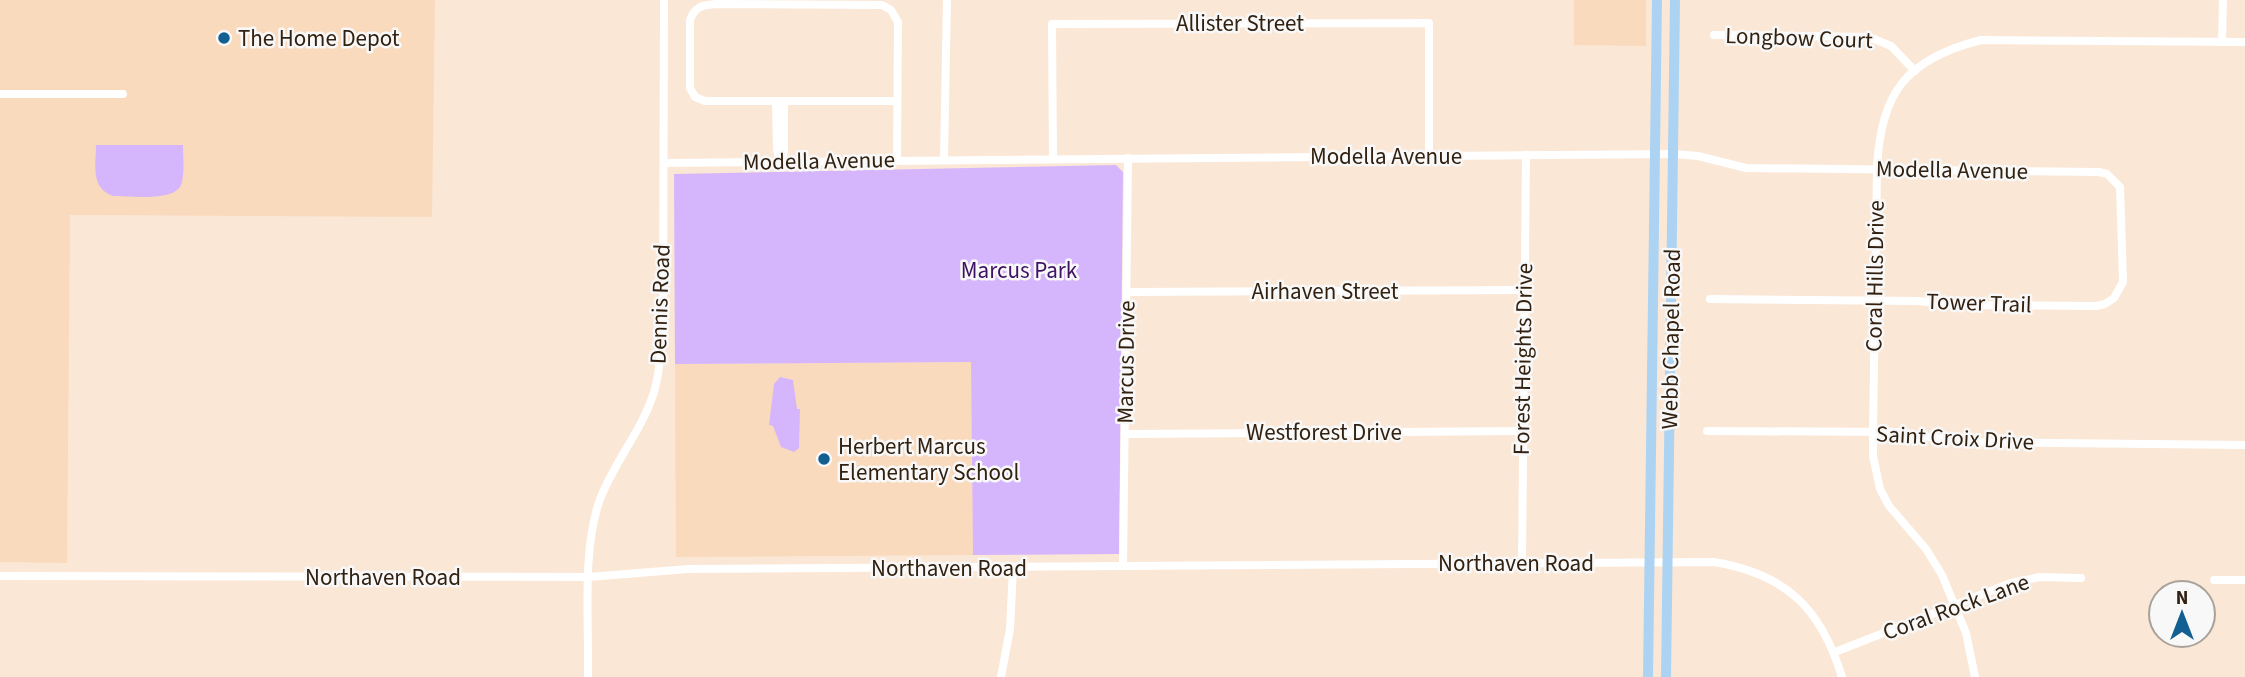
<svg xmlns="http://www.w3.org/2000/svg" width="2245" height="677" font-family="'Source Sans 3',sans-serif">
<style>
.built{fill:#fadabd}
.green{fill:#d5b6fc}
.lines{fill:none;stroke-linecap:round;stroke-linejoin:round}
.minor{stroke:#fff;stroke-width:8}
.major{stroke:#add3f2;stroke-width:10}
.poi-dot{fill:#125f92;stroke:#f8f8f8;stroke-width:2.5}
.labels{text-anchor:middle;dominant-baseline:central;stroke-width:5;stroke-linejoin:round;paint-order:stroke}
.street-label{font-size:23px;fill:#322110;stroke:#f8f8f8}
.poi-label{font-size:23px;fill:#322110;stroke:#f8f8f8;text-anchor:start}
.park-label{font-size:23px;fill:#3e1162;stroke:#f8f8f8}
</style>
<rect width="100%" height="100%" fill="#fae7d6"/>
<g class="built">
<path d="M0,0H435L432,217L70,215L67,563L0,562Z"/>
<path d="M1574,0H1646V46L1574,45Z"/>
<path d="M972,362L973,555L676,557L675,364Z"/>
</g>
<g class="green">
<path d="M96,145H183C183,157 185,174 181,185C174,202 129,196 113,196C90,188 96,164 96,145Z"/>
<path d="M1116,165L1123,172L1119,554L973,555L971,362L675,364L674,174Z"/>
<path d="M780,377L793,380L797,409H800L799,448L794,452L781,447L773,426L769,425L774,384Z"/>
</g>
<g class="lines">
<g class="minor">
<path d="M1714,35L1869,37L1891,46L1915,71"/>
<path d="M2222,42L2223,0"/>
<path d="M0,94H123"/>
<path d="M776,101L777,151L781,162"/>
<path d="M896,101H705L695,97L690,88V20C695,6 703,5 717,4L882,5L891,10L898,22L897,160"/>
<path d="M1053,159L1052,24L1429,23V156"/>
<path d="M944,160L947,0"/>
<path d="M781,162L784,151V101"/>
<path d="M664,163L1673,154L1698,156L1746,168L2099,172L2107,174L2120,187L2123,282L2114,298L2105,304L2096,306L1956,305L1918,301L1710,299"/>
<path d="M1127,292L1524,290"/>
<path d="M1707,431L1898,432L1961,442L2245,445"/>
<path d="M1126,434L1522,431"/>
<path d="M1522,562L1526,155"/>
<path d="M1123,566L1128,158"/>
<path d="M0,576L589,577L688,569L1714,562C1786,574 1821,608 1842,677"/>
<path d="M2214,580H2245"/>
<path d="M1835,652L2011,583L2040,577L2081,578"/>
<path d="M588,677C589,623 582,552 599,502C613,463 642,431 654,392C660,372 661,350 663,329L664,0"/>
<path d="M1001,677L1010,629L1013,568"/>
<path d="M1975,677L1966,633L1942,575L1926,549L1889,506L1880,489L1873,456V433L1877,169C1880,93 1906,59 1981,40L2245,42"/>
</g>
<g class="major">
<path d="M1648,677L1657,0"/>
<path d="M1666,677L1675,0"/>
</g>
</g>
<g class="poi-dot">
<circle cx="224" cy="38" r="7"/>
<circle cx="824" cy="459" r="7"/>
</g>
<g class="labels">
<g class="street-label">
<text x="1240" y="23">Allister Street</text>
<text transform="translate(1799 38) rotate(2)">Longbow Court</text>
<text x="1386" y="156">Modella Avenue</text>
<text transform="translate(819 161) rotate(-1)">Modella Avenue</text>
<text transform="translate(1952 170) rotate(1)">Modella Avenue</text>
<text transform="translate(1875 276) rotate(-89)">Coral Hills Drive</text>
<text x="1325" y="291">Airhaven Street</text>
<text transform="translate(1979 303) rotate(2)">Tower Trail</text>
<text transform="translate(660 304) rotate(-88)">Dennis Road</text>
<text transform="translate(1671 339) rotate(-89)">Webb Chapel Road</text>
<text transform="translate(1523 359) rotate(-89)">Forest Heights Drive</text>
<text transform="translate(1126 362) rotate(-89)">Marcus Drive</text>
<text x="1324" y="432">Westforest Drive</text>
<text transform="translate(1955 438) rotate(3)">Saint Croix Drive</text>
<text x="1516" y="563">Northaven Road</text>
<text x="949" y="568">Northaven Road</text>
<text x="383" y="577">Northaven Road</text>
<text transform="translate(1956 607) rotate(-20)">Coral Rock Lane</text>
</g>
<g class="poi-label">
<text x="238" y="38">The Home Depot</text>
<text x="838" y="446">Herbert Marcus<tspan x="838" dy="26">Elementary School</tspan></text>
</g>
<g class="park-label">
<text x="1019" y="270">Marcus Park</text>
</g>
</g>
<g transform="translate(2182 614)"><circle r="33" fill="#f8f8f8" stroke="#a9a29b" stroke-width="2"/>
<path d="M0-5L12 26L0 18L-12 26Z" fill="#125f92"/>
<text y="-10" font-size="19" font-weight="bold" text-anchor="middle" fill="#322110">N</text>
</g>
</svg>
